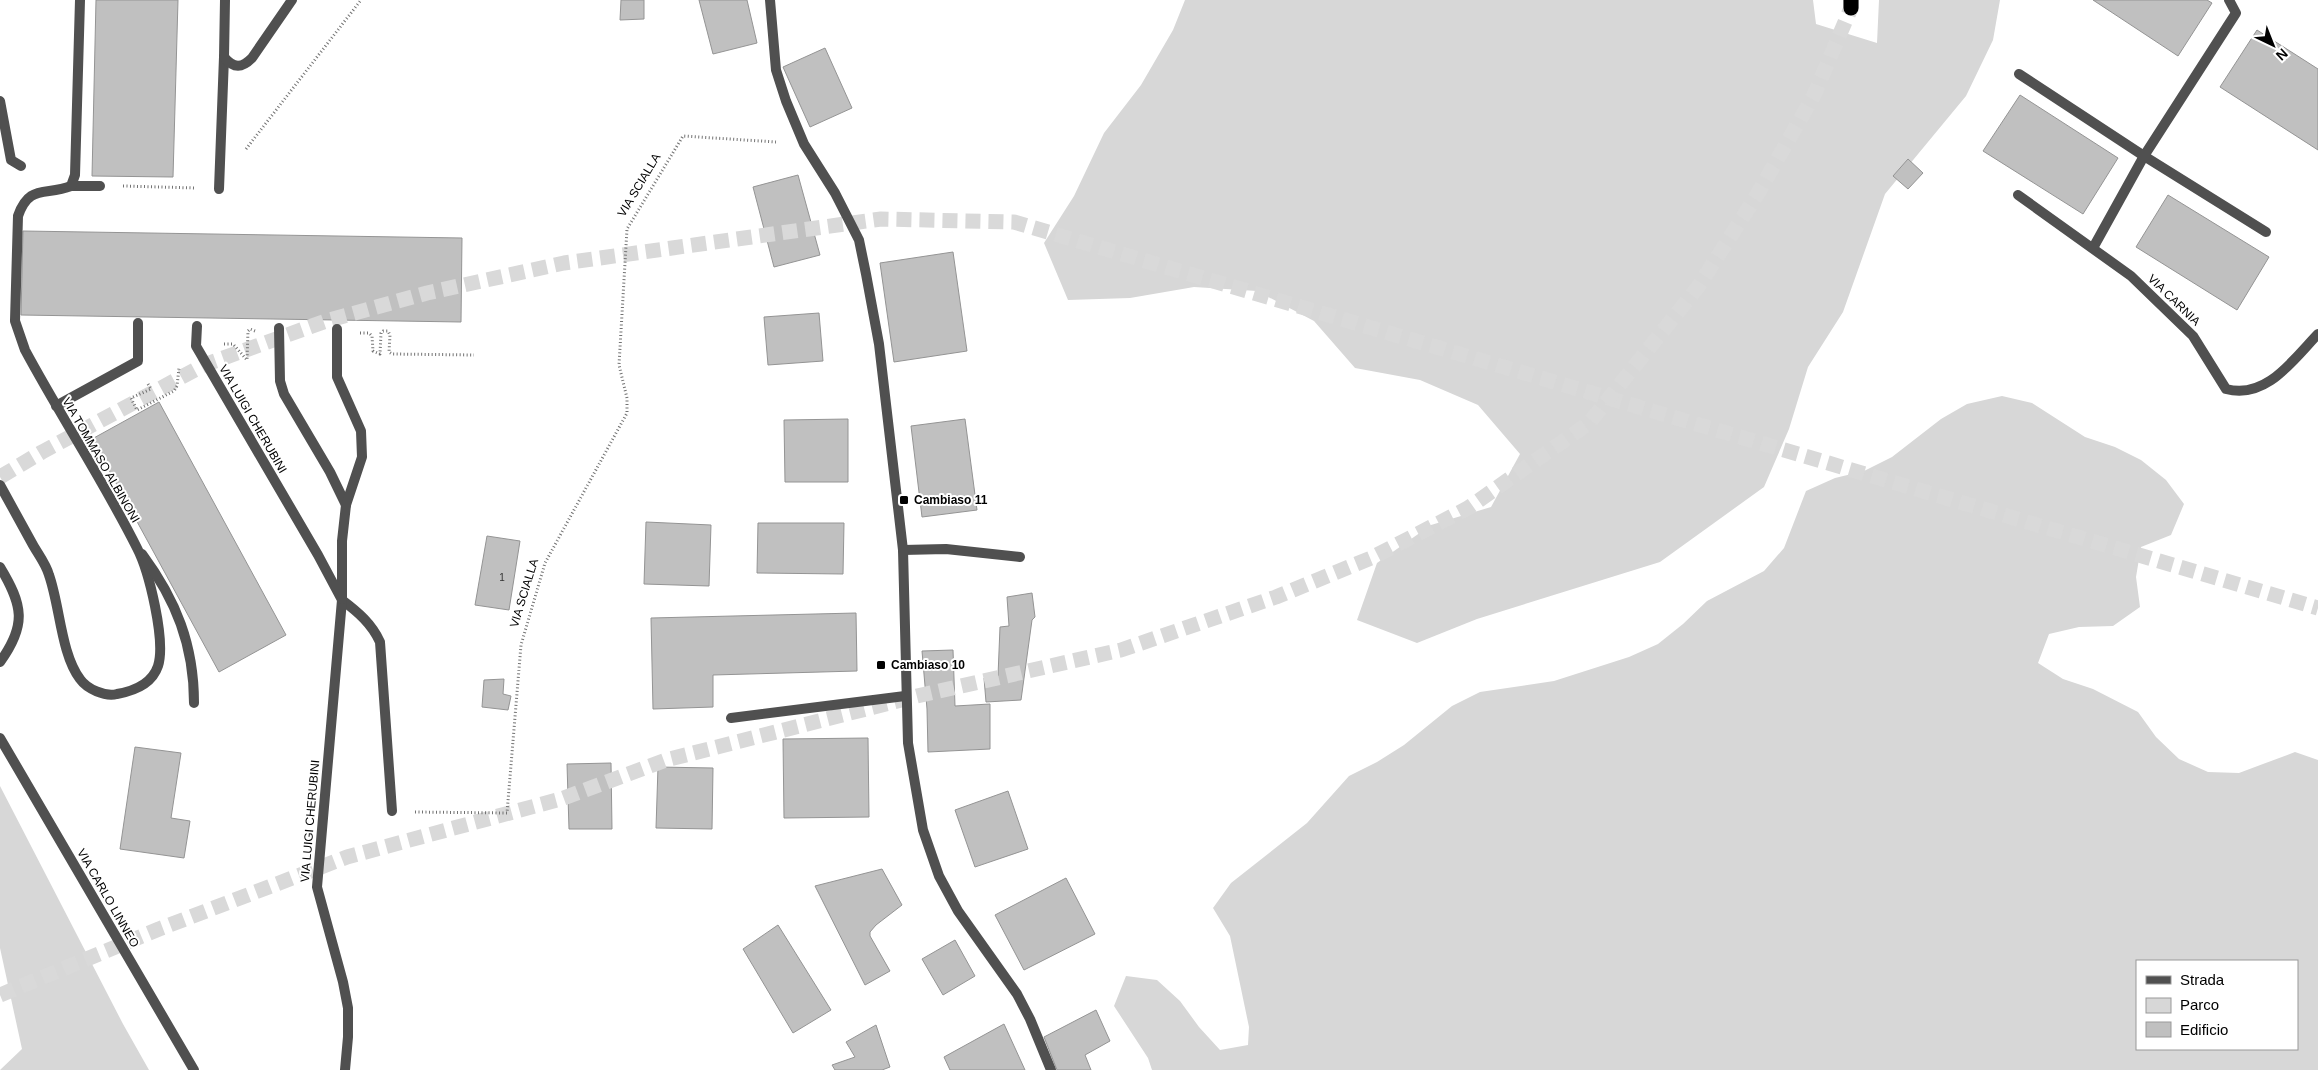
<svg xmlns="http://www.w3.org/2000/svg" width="2318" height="1070" font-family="Helvetica,sans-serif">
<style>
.green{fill:#d7d7d7;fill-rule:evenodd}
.building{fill:#c0c0c0;stroke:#949494}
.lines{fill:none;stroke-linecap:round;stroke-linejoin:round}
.motorway-tunnel{stroke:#d9d9d9;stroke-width:15;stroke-dasharray:15 8;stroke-linecap:butt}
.motorway-casing{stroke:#dbdbdb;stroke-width:16}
.path{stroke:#727272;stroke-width:3;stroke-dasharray:1 2.5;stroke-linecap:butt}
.service{stroke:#505050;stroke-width:10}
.pedestrian{stroke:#505050;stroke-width:10}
.minor{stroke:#505050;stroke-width:10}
.motorway{stroke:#000;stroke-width:15}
.tertiary-bridge{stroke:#505050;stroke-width:10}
.poi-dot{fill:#000;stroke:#fff;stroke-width:2}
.labels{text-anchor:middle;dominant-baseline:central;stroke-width:4;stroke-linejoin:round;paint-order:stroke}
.number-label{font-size:10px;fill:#303030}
.street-label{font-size:12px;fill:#000;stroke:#fff}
.poi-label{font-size:12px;font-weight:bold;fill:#000;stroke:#fff;text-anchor:start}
</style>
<rect width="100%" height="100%" fill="#fff"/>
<g class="green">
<path d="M1185,0H1813L1816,24L1877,43L1879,0H2000L1993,40L1966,96L1885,194L1843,312L1808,367L1789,429L1764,487L1660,562L1477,619L1417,643L1357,620L1377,563L1431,525L1491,507L1520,454L1478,405L1420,380L1355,368L1314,321L1257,291L1194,287L1130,298L1068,300L1044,243L1074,196L1104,133L1141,85L1173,30Z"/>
<path d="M2002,396L2032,403L2085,437L2115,447L2141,460L2166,480L2184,504L2171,535L2141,547L2136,577L2140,607L2113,626L2079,627L2049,634L2038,663L2063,679L2093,689L2138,712L2156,737L2179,759L2208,772L2239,773L2295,752L2318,760V1070H1152L1148,1058L1114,1006L1126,976L1157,980L1180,1001L1199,1027L1220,1050L1248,1045L1249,1027L1230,936L1213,908L1231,883L1307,823L1349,776L1377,762L1404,745L1452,706L1480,692L1554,681L1629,657L1658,644L1683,624L1707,601L1764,571L1784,548L1806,491L1835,478L1864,471L1892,457L1941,419L1967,404ZM2137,961H2297V1049H2137Z"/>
<path d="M0,786L123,1024L149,1070H0L22,1049L0,948Z"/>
</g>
<g class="building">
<path d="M96,0H178L173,177L92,176Z"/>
<path d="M621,0H644V19L620,20Z"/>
<path d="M699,0H747L757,43L713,54Z"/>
<path d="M2093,0H2207L2212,3L2178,56Z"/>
<path d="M2257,30L2318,69V150L2220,87Z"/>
<path d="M825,48L852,108L810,127L783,67Z"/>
<path d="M2020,95L2118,158L2083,214L1983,151Z"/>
<path d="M1908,159L1923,173L1908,189L1893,176Z"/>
<path d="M798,175L820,255L774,267L753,187Z"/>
<path d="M2168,195L2269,257L2237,310L2136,247Z"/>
<path d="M23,231L462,238L461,322L21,315Z"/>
<path d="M953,252L967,351L894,362L880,263Z"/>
<path d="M819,313L823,361L768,365L764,317Z"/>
<path d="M159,402L286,635L219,672L92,439Z"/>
<path d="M848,419V482H785L784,420Z"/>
<path d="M965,419L977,510L922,517L911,426Z"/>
<path d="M646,522L711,525L709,586L644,584Z"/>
<path d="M758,523H844L843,574L757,573Z"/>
<path d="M487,536L520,541L509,610L475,605Z"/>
<path d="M1032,593L1035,617L1032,620L1021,700L986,702L984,678L998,676L1000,627L1009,626L1007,597Z"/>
<path d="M856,613L857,671L713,675V707L653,709L651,618Z"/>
<path d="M953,650L955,706L990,704V749L928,752L927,709L922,651Z"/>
<path d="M504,679L503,694L511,696L508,710L482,707L484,680Z"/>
<path d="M868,738L869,817L784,818L783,739Z"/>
<path d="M135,747L181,753L171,818L190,821L184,858L120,849Z"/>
<path d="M611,763L612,829H569L567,764Z"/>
<path d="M658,767L713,768L712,829L656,828Z"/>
<path d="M1008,791L1028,849L975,867L955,810Z"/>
<path d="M882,869L902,905L876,925L870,932V936L890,971L865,985L815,886Z"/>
<path d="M1066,878L1095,934L1024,970L995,915Z"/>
<path d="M778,925L831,1010L793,1033L743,949Z"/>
<path d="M955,940L975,976L943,995L922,959Z"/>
<path d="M1096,1010L1110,1041L1085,1055L1091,1070H1057L1044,1037Z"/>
<path d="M1004,1024L1025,1070H950L944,1057Z"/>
<path d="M876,1025L890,1067L882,1070H835L832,1065L855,1057L846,1042Z"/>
</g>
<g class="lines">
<g class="motorway-tunnel">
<path d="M0,477L42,452L204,365L326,321L427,293L564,263L881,219L1014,222L2318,608"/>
<path d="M0,995L159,929L347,857L561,799L666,760L917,696L1121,650L1276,597L1371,558L1468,508L1589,423L1698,287L1757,195L1814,95L1851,8"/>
</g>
<g class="motorway-casing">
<path id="motorway" d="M1851,8V0"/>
</g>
<g class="path">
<path d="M246,149L361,0"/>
<path d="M123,186L196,188"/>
<path d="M360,333H369L372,336L373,351L380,354L381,333L383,331H388L390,335L389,352L392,354L474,355"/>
<path d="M224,344H233L247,360L248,331L250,329L255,331"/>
<path d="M148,384L151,389L131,398L137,410L174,391L177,386L179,368"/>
<path d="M415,812L507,813L521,645L545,563L627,413V398L619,365L627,229L683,136L776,142"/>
</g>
<g class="service">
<path d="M71,186H100"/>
<path d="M219,189L224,57"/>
<path d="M56,406L138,361V323"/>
<path d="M903,550L946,549L1020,557"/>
<path d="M342,600C358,612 372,624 380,642L392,811"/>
<path d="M731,718L905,696"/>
</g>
<path class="pedestrian" d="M0,101L11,160L21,166"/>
<g class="minor">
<path d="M225,0L224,57C234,69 242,68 252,58L292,0"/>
<path d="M770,0L776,70L786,101L804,144L835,193L859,240L866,274L879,344L903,550L908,743L923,830L939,876L958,911L1017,994L1030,1019L1051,1070"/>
<path d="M2019,74L2144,156L2266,232"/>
<path d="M2018,195L2131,276L2193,336L2226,389C2266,400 2293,360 2318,334"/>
<path d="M2093,248L2144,156L2236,13L2229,0"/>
<path d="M197,326L196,346L318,555L342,600L317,887L343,982L348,1008V1037L345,1070"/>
<path d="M279,328L280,381L284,394L330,472L346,505"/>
<path d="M337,329V377L361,431L362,457L346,505L342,541V599"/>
<path d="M0,485C11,505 22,525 33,545C38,554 46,564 49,575C60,606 61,654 80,679C87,689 105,697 117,694C134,691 152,684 158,666C166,641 149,571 137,548C103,480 61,417 25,350L15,321L18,216C29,184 45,196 71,186L75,175L80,0"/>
<path d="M142,554C176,600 194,645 194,703"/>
<path d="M0,567C23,605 27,625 0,662"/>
</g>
<use href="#motorway" class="motorway"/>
<path class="tertiary-bridge" d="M0,738L194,1070"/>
</g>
<g class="poi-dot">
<rect x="899" y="495" width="10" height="10" rx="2.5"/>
<rect x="876" y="660" width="10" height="10" rx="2.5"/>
</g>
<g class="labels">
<g class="number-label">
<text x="502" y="577">1</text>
</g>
<g class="street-label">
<text transform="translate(639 185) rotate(-59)">VIA SCIALLA</text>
<text transform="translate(2174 300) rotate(44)">VIA CARNIA</text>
<text transform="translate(253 419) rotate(60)">VIA LUIGI CHERUBINI</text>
<text transform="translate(101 460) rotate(60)">VIA TOMMASO ALBINONI</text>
<text transform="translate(524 593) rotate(-73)">VIA SCIALLA</text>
<text transform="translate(310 821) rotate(-85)">VIA LUIGI CHERUBINI</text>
<text transform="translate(108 898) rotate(60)">VIA CARLO LINNEO</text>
</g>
<g class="poi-label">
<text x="914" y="500">Cambiaso 11</text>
<text x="891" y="665">Cambiaso 10</text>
</g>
</g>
<rect x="2136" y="960" width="162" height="90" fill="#ffffff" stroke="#999999"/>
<rect x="2146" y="976" width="25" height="8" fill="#505050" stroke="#999999"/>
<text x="2180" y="985" font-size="15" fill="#000000">Strada</text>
<rect x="2146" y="998" width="25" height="15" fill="#d7d7d7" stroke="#999999"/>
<text x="2180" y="1010" font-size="15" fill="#000000">Parco</text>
<rect x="2146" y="1022" width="25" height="15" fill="#c0c0c0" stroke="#999999"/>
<text x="2180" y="1035" font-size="15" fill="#000000">Edificio</text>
<g transform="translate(2273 45) rotate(137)" stroke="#ffffff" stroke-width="4" paint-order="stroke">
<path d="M0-4L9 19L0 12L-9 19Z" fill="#000000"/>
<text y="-8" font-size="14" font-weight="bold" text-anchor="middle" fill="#000000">N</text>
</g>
</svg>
